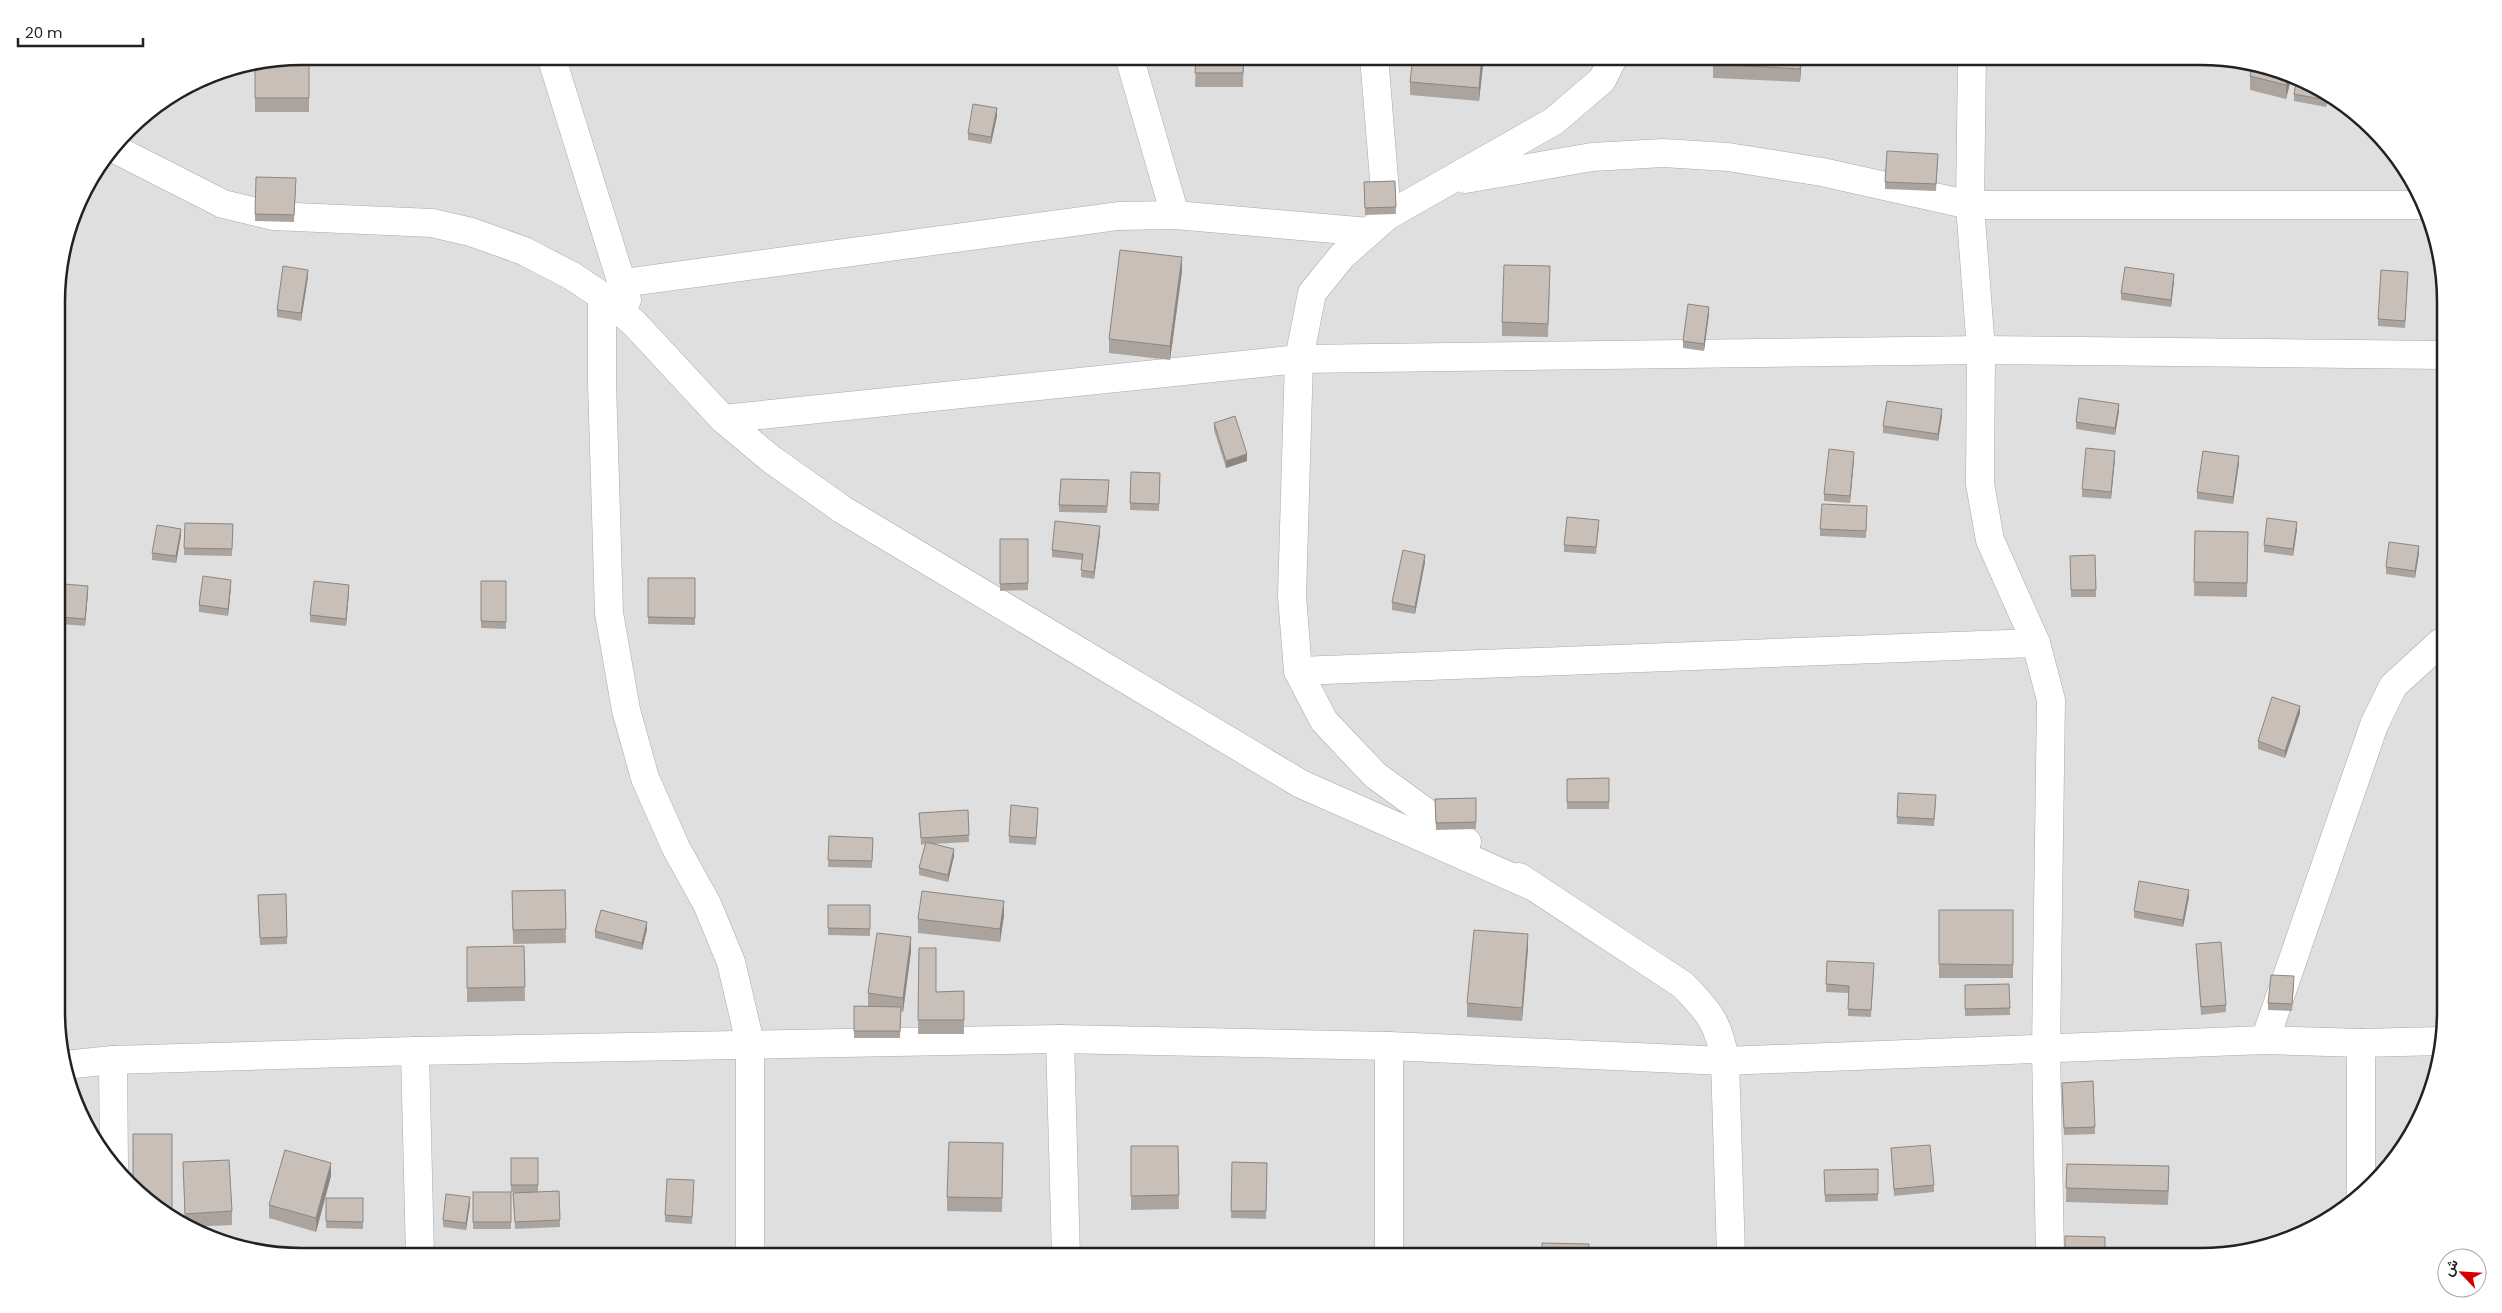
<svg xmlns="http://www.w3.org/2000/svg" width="2502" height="1313" font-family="Poppins,Vazirmatn,sans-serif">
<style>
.residential{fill:#e0dfdf}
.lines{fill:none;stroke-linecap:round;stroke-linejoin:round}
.minor-casing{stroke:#a9a9a9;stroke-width:29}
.minor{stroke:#fff;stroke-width:28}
.wall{fill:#aba49e}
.shaded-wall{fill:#8b8681}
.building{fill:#c7bfb8;stroke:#8b8681}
.rim{fill:none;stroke:#222;stroke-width:2.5}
</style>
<rect width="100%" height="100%" fill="#f2efe9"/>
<path class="residential" d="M302,56H2200L2264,65L2309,82L2362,117L2404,165L2433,222L2444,270L2446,1012L2437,1075L2420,1120L2385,1173L2336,1216L2279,1244L2216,1256L302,1257L238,1248L193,1231L140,1196L107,1161L75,1105L58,1044L57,285L82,193L140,117L208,75Z"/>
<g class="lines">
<g class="minor-casing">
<g id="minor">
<path d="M551,56L627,300"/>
<path d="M1129,56L1175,215"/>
<path d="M1374,56L1387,216"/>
<path d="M1972,56L1970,205L1981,350L1980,484L1990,540L2036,643L2051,700L2046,1049L2050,1256"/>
<path d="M115,149L223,204L273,216L432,223L471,232L524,251L572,276L602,296L634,323L723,419L771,459L843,510L1301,784L1534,887"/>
<path d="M1465,179L1592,157L1663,153L1728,157L1822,172L1970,205H2424"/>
<path d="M623,283L1118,216L1175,215L1369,232"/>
<path d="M602,296V382L609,613L626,710L645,778L676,848L707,904L731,962L750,1043V1257"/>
<path d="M723,419L1299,359L1981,350L2444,355"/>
<path d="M1298,671L2036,643"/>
<path d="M1467,842L1375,775L1324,721L1298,671L1292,596L1299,359L1312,293L1342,256L1387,216L1554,121L1602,80L1614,56"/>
<path d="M1519,877L1683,985C1709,1012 1719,1023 1725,1061L1731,1256"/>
<path d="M1060,1039L1066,1257"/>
<path d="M2265,1040L2374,725L2393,686L2440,643L2445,641"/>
<path d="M2361,1043V1194"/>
<path d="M1389,1046V1256"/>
<path d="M415,1051L420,1257"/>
<path d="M113,1060L114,1168"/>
<path d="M64,1065L113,1060L415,1051L1060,1039L1389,1046L1725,1061L2265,1040L2361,1043L2442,1041"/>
</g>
</g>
<use href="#minor" class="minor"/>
</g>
<g class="wall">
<path d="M309,56V112H255V66Z"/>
<path d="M1196,56H1244L1243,87H1195Z"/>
<path d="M1484,56L1479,101L1410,95V82Z"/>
<path d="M1713,56H1802L1800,82L1713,78Z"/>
<path d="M2292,75L2286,99L2250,90V76Z"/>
<path d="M2309,82L2328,94L2326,107L2294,101V94Z"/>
<path d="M997,116L991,144L968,140V133Z"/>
<path d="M1938,161L1936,191L1885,189V182Z"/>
<path d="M1395,181L1396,214L1365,215L1364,182Z"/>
<path d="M296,185L294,222L255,221V214Z"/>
<path d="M1182,271L1170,360L1109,353V339Z"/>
<path d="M308,277L301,321L277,317V310Z"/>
<path d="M2408,279L2405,328L2378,326V319Z"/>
<path d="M1550,280L1548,337L1502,336V322Z"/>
<path d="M2174,281L2171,307L2121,300V293Z"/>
<path d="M1709,314L1704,351L1683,348V341Z"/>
<path d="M2119,411L2115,435L2076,429V422Z"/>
<path d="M1942,416L1938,441L1883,433V426Z"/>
<path d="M1214,423L1247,461L1226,468L1214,430Z"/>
<path d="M2115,458L2111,499L2082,497V489Z"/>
<path d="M1854,459L1850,503L1824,501V494Z"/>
<path d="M2239,463L2233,504L2197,499V492Z"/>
<path d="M1131,472L1160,473L1159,511L1130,510Z"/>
<path d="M1109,487L1107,513L1059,512V505Z"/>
<rect x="2440" y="502" width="4" height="39"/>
<path d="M1867,506L1866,538L1820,536V529Z"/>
<path d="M185,523L233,524L232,556L184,555Z"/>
<path d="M1599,527L1596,554L1564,552V545Z"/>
<path d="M2297,529L2293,556L2264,552V545Z"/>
<path d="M2195,531L2248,532L2247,597L2194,596Z"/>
<path d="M1100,533L1094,579L1081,577L1082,560L1052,557V550Z"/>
<path d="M181,536L176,563L152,560V553Z"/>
<path d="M1000,539H1028V590L1000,591Z"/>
<path d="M2419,553L2415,578L2386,574V567Z"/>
<path d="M2095,555L2096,597H2071L2070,556Z"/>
<path d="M1425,562L1415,614L1392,610V602Z"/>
<path d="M648,578H695V625L648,624Z"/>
<path d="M481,581H506V629L481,628Z"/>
<path d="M231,587L228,616L199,612V605Z"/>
<path d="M349,592L346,626L310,622V615Z"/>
<path d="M88,593L85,626L61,624V617Z"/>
<path d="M2300,713L2285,758L2258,749V741Z"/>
<path d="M1609,778V809H1567V779Z"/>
<path d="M1476,798V829L1436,830L1435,799Z"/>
<path d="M1936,802L1934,826L1897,824V817Z"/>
<path d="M2445,808V840H2442V833Z"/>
<path d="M968,810L969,842L933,844L954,856L948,882L919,875V868L925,844L921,845L919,813Z"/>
<path d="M1038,815L1036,845L1009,843V836Z"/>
<path d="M829,836L873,838L872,868L828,867Z"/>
<path d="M565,890L566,943L513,944L512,891Z"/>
<path d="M258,895L287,937V944L260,945Z"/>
<path d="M2189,897L2183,927L2134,918V911Z"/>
<path d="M828,905H870V936L828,935Z"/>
<rect x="1939" y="910" width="74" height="68"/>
<path d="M1004,915L1000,942L918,933V919Z"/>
<path d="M647,929L642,950L595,938V931Z"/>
<path d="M2196,944L2226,1005V1012L2201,1015Z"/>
<path d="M524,946L525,1001L467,1002V947Z"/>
<path d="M919,948L936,992L964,991V1034H918Z"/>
<path d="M1528,948L1522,1021L1467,1017V1003Z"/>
<path d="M911,951L903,1012L901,1011L900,1038H854V1006H868V993Z"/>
<path d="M1827,961L1874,970L1871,1017L1848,1016V993L1826,992Z"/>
<path d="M2294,983L2292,1011L2268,1010V1003Z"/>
<path d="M2009,984L2010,1015L1965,1016V985Z"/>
<path d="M2093,1081L2095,1134L2064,1135L2062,1090Z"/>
<path d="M172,1134V1217L140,1196Z"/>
<path d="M1003,1143L1002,1212L947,1211V1197Z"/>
<path d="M1131,1146H1178L1179,1209L1131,1210Z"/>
<path d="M1891,1148L1934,1185V1192L1894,1196Z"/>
<path d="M511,1158H538V1192L559,1191L560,1227L515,1229L513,1193H517L511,1192V1229H473V1192H511Z"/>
<path d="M183,1162L232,1211V1225L187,1227L185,1226Z"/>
<path d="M1232,1162L1267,1163L1266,1219L1231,1218Z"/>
<path d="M2067,1164L2169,1180L2168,1205L2066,1202Z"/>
<path d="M1878,1169V1201L1825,1202L1824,1170Z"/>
<path d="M331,1176L316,1232L269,1218V1205Z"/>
<path d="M694,1187L692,1224L665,1222V1215Z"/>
<path d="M326,1198H363V1229L326,1228Z"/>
<path d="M470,1204L466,1230L443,1227V1220Z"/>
</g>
<g class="shaded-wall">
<path d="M1482,56H1484L1479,101V88Z"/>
<path d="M1801,56H1802L1800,82V69Z"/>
<path d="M2289,74L2292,75L2286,99V85Z"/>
<path d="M2327,94H2328L2326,107V100Z"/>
<path d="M997,108V116L991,144V137Z"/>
<path d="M1182,257V271L1170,360V346Z"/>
<path d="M308,270V277L301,321V313Z"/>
<path d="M2174,274V281L2171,307V300Z"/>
<path d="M1709,307V314L1704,351V344Z"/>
<path d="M2119,404V411L2115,435V428Z"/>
<path d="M1942,409V416L1938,441V434Z"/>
<path d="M2115,451V458L2111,499V492Z"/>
<path d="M1854,452V459L1850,503V496Z"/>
<path d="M1247,454V461L1226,468V461Z"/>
<path d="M2239,456V463L2233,504V497Z"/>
<path d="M2297,522V529L2293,556V549Z"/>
<path d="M1100,526V533L1094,579V572Z"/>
<path d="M181,529V536L176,563V556Z"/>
<path d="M2419,546V553L2415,578V571Z"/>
<path d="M1425,555V562L1415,614V607Z"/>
<path d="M231,580V587L228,616V609Z"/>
<path d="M349,585V592L346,626V619Z"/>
<path d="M88,586V593L85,626V619Z"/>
<path d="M2300,706V713L2285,758V751Z"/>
<path d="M954,849V856L948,882V875Z"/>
<path d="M2189,890V897L2183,927V920Z"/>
<path d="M1004,901V915L1000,942V929Z"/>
<path d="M647,922V929L642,950V943Z"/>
<path d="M1528,934V948L1522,1021V1008Z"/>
<path d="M911,937V951L903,1012V998Z"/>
<path d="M331,1163V1176L316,1232V1218Z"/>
<path d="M470,1197V1204L466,1230V1223Z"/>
</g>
<g class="building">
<path d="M302,56H309V98H255V66Z"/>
<path d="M1196,56H1244L1243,73H1195Z"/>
<path d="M1413,56H1482L1479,88L1410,82Z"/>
<path d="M1713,56H1801L1800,69L1713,64Z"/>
<path d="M2253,63L2264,65L2289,74L2286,85L2250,76Z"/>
<path d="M2297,77L2309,82L2327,94L2326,100L2294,94Z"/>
<path d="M973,104L997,108L991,137L968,133Z"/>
<path d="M1887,151L1938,154L1936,184L1885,182Z"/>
<path d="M256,177L296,178L294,215L255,214Z"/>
<path d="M1395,181L1396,207L1365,208L1364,182Z"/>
<path d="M1120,250L1182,257L1170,346L1109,339Z"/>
<path d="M1504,265L1550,266L1548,324L1502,322Z"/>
<path d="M283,266L308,270L301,313L277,310Z"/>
<path d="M2125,267L2174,274L2171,300L2121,293Z"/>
<path d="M2381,270L2408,272L2405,321L2378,319Z"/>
<path d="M1688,304L1709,307L1704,344L1683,341Z"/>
<path d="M2079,398L2119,404L2115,428L2076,422Z"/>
<path d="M1887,401L1942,409L1938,434L1883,426Z"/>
<path d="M1235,416L1247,454L1226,461L1214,423Z"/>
<path d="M2086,448L2115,451L2111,492L2082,489Z"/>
<path d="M1829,449L1854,452L1850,496L1824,494Z"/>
<path d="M2203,451L2239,456L2233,497L2197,492Z"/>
<path d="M1131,472L1160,473L1159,504L1130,503Z"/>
<path d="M1061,479L1109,480L1107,506L1059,505Z"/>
<rect x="2440" y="502" width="4" height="32"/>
<path d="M1822,504L1867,506L1866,531L1820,529Z"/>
<path d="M1567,517L1599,520L1596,547L1564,545Z"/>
<path d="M2267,518L2297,522L2293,549L2264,545Z"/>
<path d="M1055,521L1100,526L1094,572L1081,570L1083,554L1052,550Z"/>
<path d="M185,523L233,524L232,549L184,548Z"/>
<path d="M157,525L181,529L176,556L152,553Z"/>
<path d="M2195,531L2248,532L2247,583L2194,582Z"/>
<path d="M1000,539H1028V583L1000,584Z"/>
<path d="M2389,542L2419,546L2415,571L2386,567Z"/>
<path d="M1403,550L1425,555L1415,607L1392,602Z"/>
<path d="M2095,555L2096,590H2071L2070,556Z"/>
<path d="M203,576L231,580L228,609L199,605Z"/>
<path d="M648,578H695V618L648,617Z"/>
<path d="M314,581L349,585L346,619L310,615Z"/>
<path d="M481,581H506V622L481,621Z"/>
<path d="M64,584L88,586L85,619L61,617Z"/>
<path d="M2272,697L2300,706L2285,751L2258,741Z"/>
<path d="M1609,778V802H1567V779Z"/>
<path d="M1898,793L1936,795L1934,819L1897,817Z"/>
<path d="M1476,798V822L1436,823L1435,799Z"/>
<path d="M1011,805L1038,808L1036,838L1009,836Z"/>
<path d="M2444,807L2445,808V833H2442Z"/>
<path d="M968,810L969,835L921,838L919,813Z"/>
<path d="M829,836L873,838L872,861L828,860Z"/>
<path d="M926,842L954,849L948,875L919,868Z"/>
<path d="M2139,881L2189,890L2183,920L2134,911Z"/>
<path d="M565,890L566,929L513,930L512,891Z"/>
<path d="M922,891L1004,901L1000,929L918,919Z"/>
<path d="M286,894L287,937L260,938L258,895Z"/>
<path d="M828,905H870V929L828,928Z"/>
<path d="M601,910L647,922L642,943L595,931Z"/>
<path d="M1939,910H2013V965L1939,964Z"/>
<path d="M1474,930L1528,934L1522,1008L1467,1003Z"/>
<path d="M877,933L911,937L903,998L868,993Z"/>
<path d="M2221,942L2226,1005L2201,1007L2196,944Z"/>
<path d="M524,946L525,987L467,988V947Z"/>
<path d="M919,948H936V992L964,991V1020H918Z"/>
<path d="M1827,961L1874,963L1871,1010L1848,1009L1849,986L1826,984Z"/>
<path d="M2271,975L2294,976L2292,1004L2268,1003Z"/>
<path d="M2009,984L2010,1008L1965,1009V985Z"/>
<path d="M854,1006L901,1007L900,1031H854Z"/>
<path d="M2093,1081L2095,1127L2064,1128L2062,1083Z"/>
<path d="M133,1134H172V1213H165L140,1196L133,1188Z"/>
<path d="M949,1142L1003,1143L1002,1198L947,1197Z"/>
<path d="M1930,1145L1934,1185L1894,1189L1891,1148Z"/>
<path d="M1131,1146H1178L1179,1195L1131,1196Z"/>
<path d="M285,1150L331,1163L316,1218L269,1205Z"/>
<rect x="511" y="1158" width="27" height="27"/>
<path d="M229,1160L232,1211L185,1214L183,1162Z"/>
<path d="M1232,1162L1267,1163L1266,1211H1231Z"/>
<path d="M2067,1164L2169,1166L2168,1191L2066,1188Z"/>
<path d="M1878,1169V1194L1825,1195L1824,1170Z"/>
<path d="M667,1179L694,1180L692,1217L665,1215Z"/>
<path d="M559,1191L560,1220L515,1222L513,1193Z"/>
<rect x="473" y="1192" width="38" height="30"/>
<path d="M446,1194L470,1197L466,1223L443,1220Z"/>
<path d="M326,1198H363V1222L326,1221Z"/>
<path d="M2065,1236L2105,1237V1256H2065Z"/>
<path d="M1542,1243L1589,1244V1256H1542Z"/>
<path d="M1198,1249L1199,1257H1172L1171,1252Z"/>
</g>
<path d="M0 0H2502V1313H0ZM302 65H2200A237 237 0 0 1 2437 302V1011A237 237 0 0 1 2200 1248H302A237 237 0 0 1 65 1011V302A237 237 0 0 1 302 65Z" fill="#fff" fill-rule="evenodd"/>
<path class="rim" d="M302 65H2200A237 237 0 0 1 2437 302V1011A237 237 0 0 1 2200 1248H302A237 237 0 0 1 65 1011V302A237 237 0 0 1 302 65Z"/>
<g transform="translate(2462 1273) rotate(295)"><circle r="24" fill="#ffffff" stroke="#a7a7a7"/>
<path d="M0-4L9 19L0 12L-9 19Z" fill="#d40000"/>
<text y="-8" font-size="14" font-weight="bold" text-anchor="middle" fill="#222222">ش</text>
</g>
<path d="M18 38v8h125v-8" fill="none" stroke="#222222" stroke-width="2.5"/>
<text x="25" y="38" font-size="15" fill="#222222" stroke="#ffffff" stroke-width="4" paint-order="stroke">20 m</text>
</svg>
